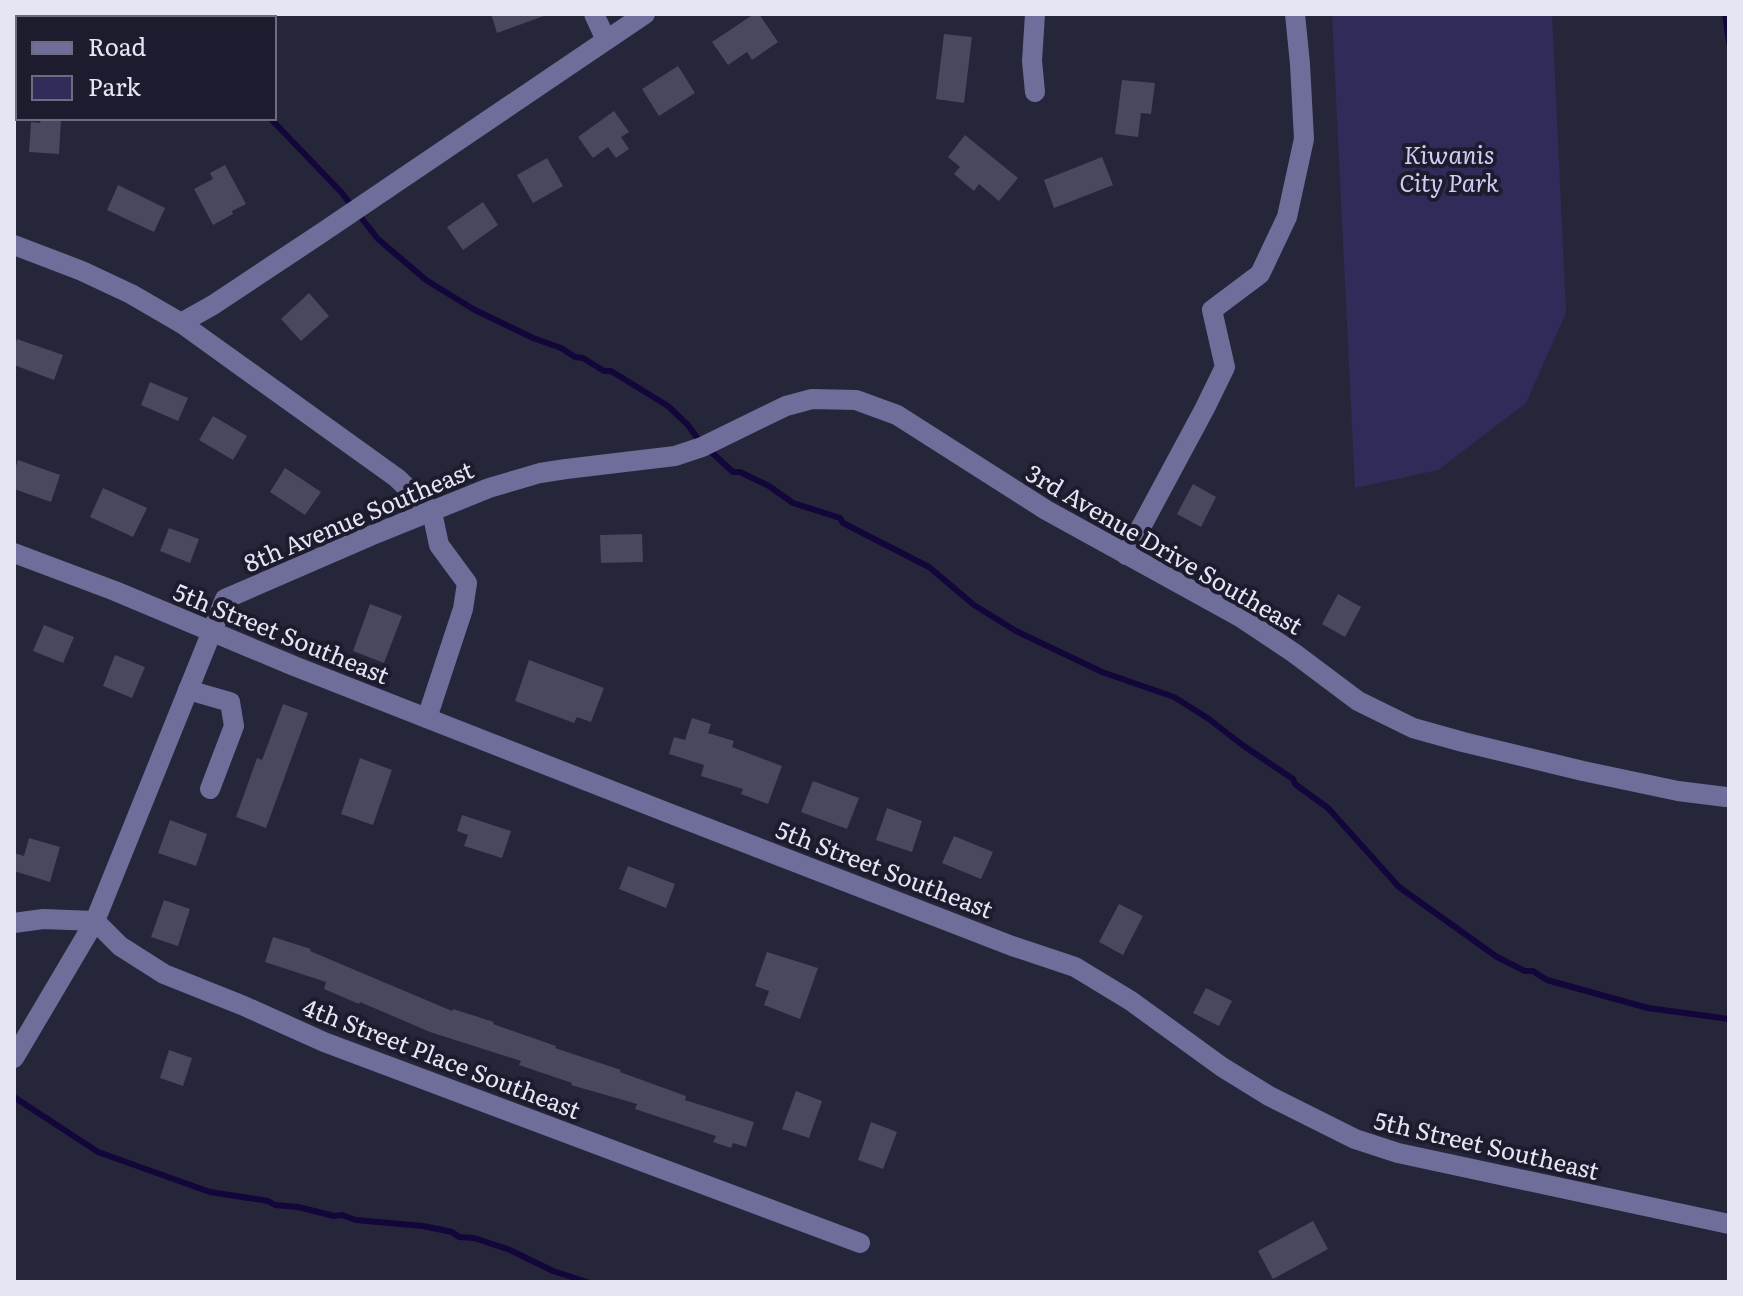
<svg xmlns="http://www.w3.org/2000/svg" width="1743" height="1296" font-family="Literata,serif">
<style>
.green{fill:#302c5a}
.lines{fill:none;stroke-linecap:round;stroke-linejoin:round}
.stream{stroke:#12063a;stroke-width:6}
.building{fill:#48485e}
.minor{stroke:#6f6e9b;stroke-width:20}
.labels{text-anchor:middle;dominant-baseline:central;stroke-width:8;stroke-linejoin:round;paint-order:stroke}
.park-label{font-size:24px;font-style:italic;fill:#cecef2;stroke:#1d1c2f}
.street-label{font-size:24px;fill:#e5e5f3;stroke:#1d1c2f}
</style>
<rect width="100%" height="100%" fill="#26263a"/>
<path class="green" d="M1332,14H1552L1566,313L1526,403L1438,470L1355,488Z"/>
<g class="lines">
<g class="stream">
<path d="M137,14L143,18"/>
<path d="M1725,14L1729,42"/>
<path d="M270,118L341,192L378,239L426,280L473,309L533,338L561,348L575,357L583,358L604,371H611L668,406L688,425L700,442"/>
<path d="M708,449L733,472H740L769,486L793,503L840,518L843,523L929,567L974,605L1016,631L1102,672L1174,697L1209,719L1241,744L1293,779L1295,784L1328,808L1399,887L1497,957L1525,971H1533L1547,980L1648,1008L1729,1019"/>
<path d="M14,1097L98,1152L210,1192L268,1201L275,1205L298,1207L334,1216L342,1215L356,1220L423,1226L452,1232L459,1237L474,1238L510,1250L553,1271L587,1282"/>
</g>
</g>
<g class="building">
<path d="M491,14H544V16L497,33Z"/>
<path d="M754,14H759L778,42L752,60L747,52L728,65L712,42Z"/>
<path d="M944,34L972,37L964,103L936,99Z"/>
<path d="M678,66L695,93L659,116L642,89Z"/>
<path d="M1122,80L1155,83L1151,114L1141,113L1138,137L1115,134Z"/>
<path d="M614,111L629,132L621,137L629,149L616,158L608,147L593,158L578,137Z"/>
<path d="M41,119L61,120L59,154L29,152L31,122L40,123Z"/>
<path d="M965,135L1018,178L999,201L979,184L974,191L954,174L960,167L948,157Z"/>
<path d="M1102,157L1113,185L1054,208L1044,180Z"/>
<path d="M547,158L563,186L533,203L517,175Z"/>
<path d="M225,165L246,204L232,211L233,214L213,225L194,189L213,179L210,173Z"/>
<path d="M118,185L165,208L154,232L107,210Z"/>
<path d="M483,202L498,225L463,250L447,227Z"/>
<path d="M309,293L329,316L301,341L281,319Z"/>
<path d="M17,339L63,355L54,380L14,365V348Z"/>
<path d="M150,382L188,398L178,421L141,405Z"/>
<path d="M213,416L247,436L233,460L199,440Z"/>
<path d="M18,460L60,475L51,502L14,489V472Z"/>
<path d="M285,468L321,492L305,515L270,492Z"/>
<path d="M1193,484L1216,497L1201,527L1177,514Z"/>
<path d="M103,488L147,508L133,537L90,517Z"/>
<path d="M169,528L199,539L190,563L160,551Z"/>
<path d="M642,534L643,562L601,563L600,535Z"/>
<path d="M1338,594L1361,607L1345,637L1322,624Z"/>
<path d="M370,604L402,616L384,663L353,651Z"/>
<path d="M44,625L74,637L63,663L33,651Z"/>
<path d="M115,655L145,667L132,698L103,686Z"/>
<path d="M529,660L604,688L591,722L577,717L574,723L515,701Z"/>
<path d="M283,704L308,713L266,828L236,817L257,758L262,760Z"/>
<path d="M692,718L711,724L708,733L734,741L732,747L782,766L768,804L741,794L743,789L701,776L704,765L669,754L674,737L685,740Z"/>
<path d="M360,758L392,770L373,825L341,814Z"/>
<path d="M813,781L859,798L847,829L801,812Z"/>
<path d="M887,808L922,821L912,852L876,840Z"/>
<path d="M462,815L511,831L502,858L464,846L468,835L457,831Z"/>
<path d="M170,820L207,834L196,866L158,853Z"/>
<path d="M954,836L993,852L981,879L942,863Z"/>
<path d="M29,838L60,847L50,882L14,871V853L24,856Z"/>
<path d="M628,866L675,884L666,908L619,889Z"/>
<path d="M164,900L190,909L178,946L151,937Z"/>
<path d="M1119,904L1143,916L1123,955L1099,942Z"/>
<path d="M273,937L311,949L310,951L452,1011L453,1009L494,1022L493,1024L556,1046L555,1048L621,1070L620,1072L686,1096L685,1100L754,1122L746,1147L733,1143L731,1148L713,1142L716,1136L635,1109L637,1104L571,1085L572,1083L519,1065L521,1061L430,1032L360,1002L359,1004L324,989L326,982L265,962Z"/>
<path d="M767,952L818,968L800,1019L764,1005L769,991L755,986Z"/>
<path d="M1206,988L1232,1001L1219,1026L1193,1013Z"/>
<path d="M169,1050L192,1058L183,1086L160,1078Z"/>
<path d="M796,1091L822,1101L809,1138L782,1129Z"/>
<path d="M871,1122L897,1132L883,1169L858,1160Z"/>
<path d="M1313,1221L1328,1249L1273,1279L1258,1251Z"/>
</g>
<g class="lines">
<g class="minor">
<path d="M594,14L606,40"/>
<path d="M1035,92L1032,61L1035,14"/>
<path d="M14,245L82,271L131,294L181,323L397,478L432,512L439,545L467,583L463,609L427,718"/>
<path d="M181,323L213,305L323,232L645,14"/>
<path d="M14,553L115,591L294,666L666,812L1012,946L1075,967L1131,1001L1222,1067L1269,1096L1355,1139L1398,1153L1729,1224"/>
<path d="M1126,555L1205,408L1225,367L1212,310L1260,274L1287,217L1304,139L1300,64L1295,14"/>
<path d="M188,690L230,702L234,726L210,789"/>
<path d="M14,923L43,919L95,921L120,946L164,974L244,1006L324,1042L860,1243"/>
<path d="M14,1058L95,921L225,599L370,536L489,488L540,473L566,469L675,456L702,447L786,406L812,399L856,400L897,415L1046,510L1240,617L1294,653L1358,701L1413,728L1463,742L1583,771L1678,791L1726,797"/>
</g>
</g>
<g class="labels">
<g class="park-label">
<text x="1449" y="153">Kiwanis<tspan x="1449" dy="28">City Park</tspan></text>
</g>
<g class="street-label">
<text transform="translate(358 515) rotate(-23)">8th Avenue Southeast</text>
<text transform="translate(1165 548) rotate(30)">3rd Avenue Drive Southeast</text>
<text transform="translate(282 632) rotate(22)">5th Street Southeast</text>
<text transform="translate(885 868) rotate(21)">5th Street Southeast</text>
<text transform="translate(442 1057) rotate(21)">4th Street Place Southeast</text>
<text transform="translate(1487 1144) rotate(13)">5th Street Southeast</text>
</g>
</g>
<rect width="1743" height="1296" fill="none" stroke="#e5e5f3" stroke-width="32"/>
<rect x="16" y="16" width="260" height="104" fill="#1d1c2f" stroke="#6d6c7d" stroke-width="2"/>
<rect x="32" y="42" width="40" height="12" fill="#6f6e9b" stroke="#6d6c7d" stroke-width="2"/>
<text x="88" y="56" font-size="24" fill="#e5e5f3">Road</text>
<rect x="32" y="76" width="40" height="24" fill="#302c5a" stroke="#6d6c7d" stroke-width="2"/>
<text x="88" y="96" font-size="24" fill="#e5e5f3">Park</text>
</svg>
